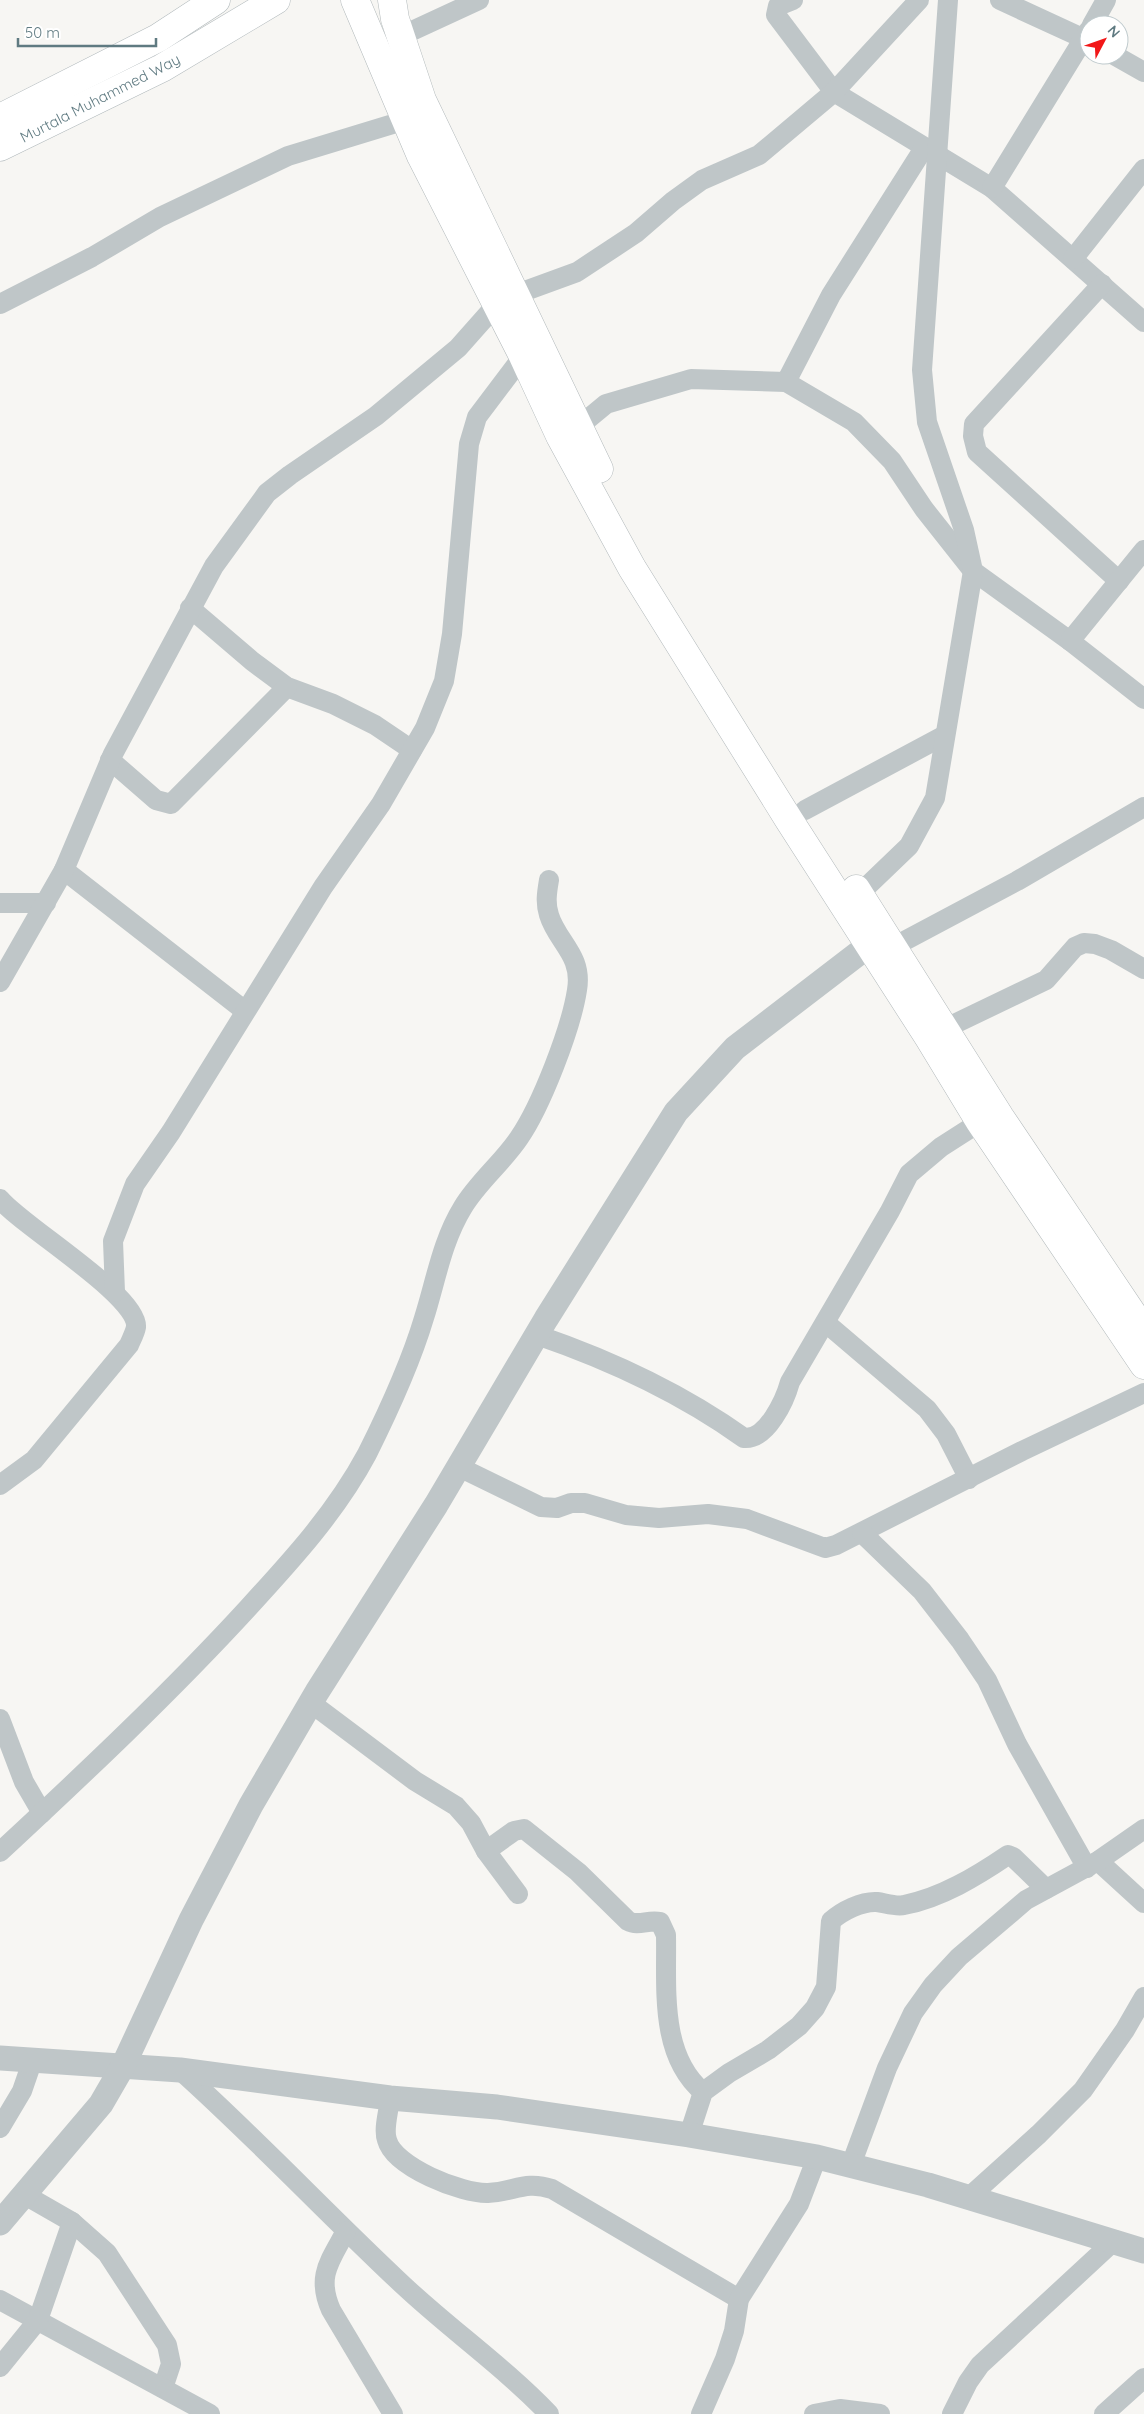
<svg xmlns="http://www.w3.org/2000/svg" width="1144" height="2414" font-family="Quicksand,sans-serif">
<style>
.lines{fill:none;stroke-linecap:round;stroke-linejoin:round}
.primary-casing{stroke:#b0b8bb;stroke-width:29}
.trunk-casing{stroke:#b2b9bb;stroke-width:29}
.minor{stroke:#bfc6c8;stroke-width:20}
.tertiary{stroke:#bfc6c8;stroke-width:25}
.primary{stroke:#fff;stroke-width:28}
.trunk{stroke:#fff;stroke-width:28}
.labels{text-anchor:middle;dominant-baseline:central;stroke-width:5;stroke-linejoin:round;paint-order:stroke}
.street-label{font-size:15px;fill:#5f7a81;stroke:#fff}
</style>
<rect width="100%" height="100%" fill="#f7f6f3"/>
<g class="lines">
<g class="primary-casing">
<g id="primary">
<path d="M0,118L158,38L216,0"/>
<path d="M0,147L162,68L276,0"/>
</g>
</g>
<g class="trunk-casing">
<g id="trunk">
<path d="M355,0L421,156L523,356L560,436L632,568L789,820L929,1038L980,1122L1144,1365"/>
<path d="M392,0L395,19L422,100L599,469"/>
<path d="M856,889L1000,1117L1144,1331"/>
</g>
</g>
<g class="minor">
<path d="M793,0L778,6L776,15L834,92L992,188L1144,322"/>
<path d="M1000,0L1089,41"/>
<path d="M1092,25L1106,0"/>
<path d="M401,36L479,0"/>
<path d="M1114,55L1144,72"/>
<path d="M992,188L1089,30"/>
<path d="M1073,259L1144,169"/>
<path d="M1102,284L974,424L973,436L977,452L1119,581"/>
<path d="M514,295L577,272L636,233L673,201L702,180L759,155L834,92L919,0"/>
<path d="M0,304L92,257L160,217L288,156L406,120"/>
<path d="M786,382L831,295L924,148"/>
<path d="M577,428L606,404L691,379L786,382L854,422L892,461L924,509L973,571L1070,641L1144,699"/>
<path d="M190,608L252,661L287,687L333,704L375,725L412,750"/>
<path d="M1070,641L1144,550"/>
<path d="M110,760L156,800L171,804L287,687"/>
<path d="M805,810L945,735"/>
<path d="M64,870L245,1011"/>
<path d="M859,894L909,846L935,798L973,571L964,530L927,422L922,370L948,0"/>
<path d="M0,903H46"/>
<path d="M893,947L1017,881L1144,807"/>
<path d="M0,982L64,870L113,754L214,566L267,493L290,475L376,416L458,348L497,304"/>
<path d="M946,1028L1046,980L1075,947L1084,943L1095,944L1111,950L1144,969"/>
<path d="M0,1199C22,1226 139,1296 136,1327C135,1333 131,1340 129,1345L34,1460L0,1485"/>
<path d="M115,1292L113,1241L135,1184L171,1132L323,887L381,804L425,728L444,681L452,634L469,444L477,417L523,356"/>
<path d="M826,1323L927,1409L946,1434L969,1479"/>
<path d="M537,1335C610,1360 681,1393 744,1438C767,1440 785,1400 790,1382L890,1211L909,1174L941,1147L980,1122"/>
<path d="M459,1467L541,1507L557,1508L571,1503H585L626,1515L659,1518L708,1514L747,1519L825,1548L836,1545L1022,1451L1144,1393"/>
<path d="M862,1533L922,1591L960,1640L987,1680L1017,1744L1087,1868"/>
<path d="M311,1703L415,1781L456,1806L471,1823L486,1851L518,1894"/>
<path d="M0,1719L24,1782L42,1813"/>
<path d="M486,1851L514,1831L524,1829L578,1872L628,1921C639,1927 648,1919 660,1922L666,1935C667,1987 659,2055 703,2092"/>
<path d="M0,1852C85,1773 170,1693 248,1608C292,1560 336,1512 367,1454C389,1410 410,1365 424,1318C436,1280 442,1241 463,1207C478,1182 503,1162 519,1138C541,1106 571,1029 577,990C583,955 557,942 549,915C545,903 547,892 549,880"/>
<path d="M1098,1861L1144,1903"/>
<path d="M180,2070C257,2139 328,2215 404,2286C451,2330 504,2367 549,2414"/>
<path d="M390,2098C389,2111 383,2129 387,2140C394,2167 462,2194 488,2193C514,2192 525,2180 552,2189L739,2299"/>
<path d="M0,2128L22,2091L32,2062"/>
<path d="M689,2135L703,2092L729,2073L768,2050L799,2026L815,2008L826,1987L831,1921C842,1911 862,1901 877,1902C885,1903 896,1907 904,1905C941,1898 977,1876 1008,1855L1013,1857L1046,1889"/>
<path d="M851,2165L887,2068L913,2013L933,1985L959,1957L1026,1900L1098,1861L1144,1829"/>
<path d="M25,2195L72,2222L107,2253L167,2345L171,2364L163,2388"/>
<path d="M967,2199L1039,2134L1083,2090L1125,2030L1144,1997"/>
<path d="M346,2231C330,2261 316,2276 331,2310L393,2414"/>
<path d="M0,2300L210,2414"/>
<path d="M0,2367L38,2320L72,2222"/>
<path d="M701,2414L725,2359L734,2331L739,2299L799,2204L817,2157"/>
<path d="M814,2414L840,2409L880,2414"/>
<path d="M952,2414L968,2382L980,2365L1115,2240"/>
<path d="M1104,2414L1144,2378"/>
</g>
<g class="tertiary">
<path d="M0,2058L180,2070L390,2098L497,2107L689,2135L817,2157L928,2185L1144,2251"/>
<path d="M0,2223L101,2104L123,2066L191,1920L251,1805L317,1692L436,1505L546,1319L676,1112L735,1048L868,946"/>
</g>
<use href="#primary" class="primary"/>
<use href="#trunk" class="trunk"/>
</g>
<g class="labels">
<g class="street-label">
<text transform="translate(100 98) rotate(-27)">Murtala Muhammed Way</text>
</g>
</g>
<g transform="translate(1104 40) rotate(49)"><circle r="24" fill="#ffffff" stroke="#bfcacd"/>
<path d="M0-4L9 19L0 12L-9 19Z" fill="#f21718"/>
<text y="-8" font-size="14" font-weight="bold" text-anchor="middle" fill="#5f7a81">N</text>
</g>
<path d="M18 38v8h138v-8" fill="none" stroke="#5f7a81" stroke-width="2.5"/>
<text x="25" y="38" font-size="15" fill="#5f7a81" stroke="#ffffff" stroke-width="4" paint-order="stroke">50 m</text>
</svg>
